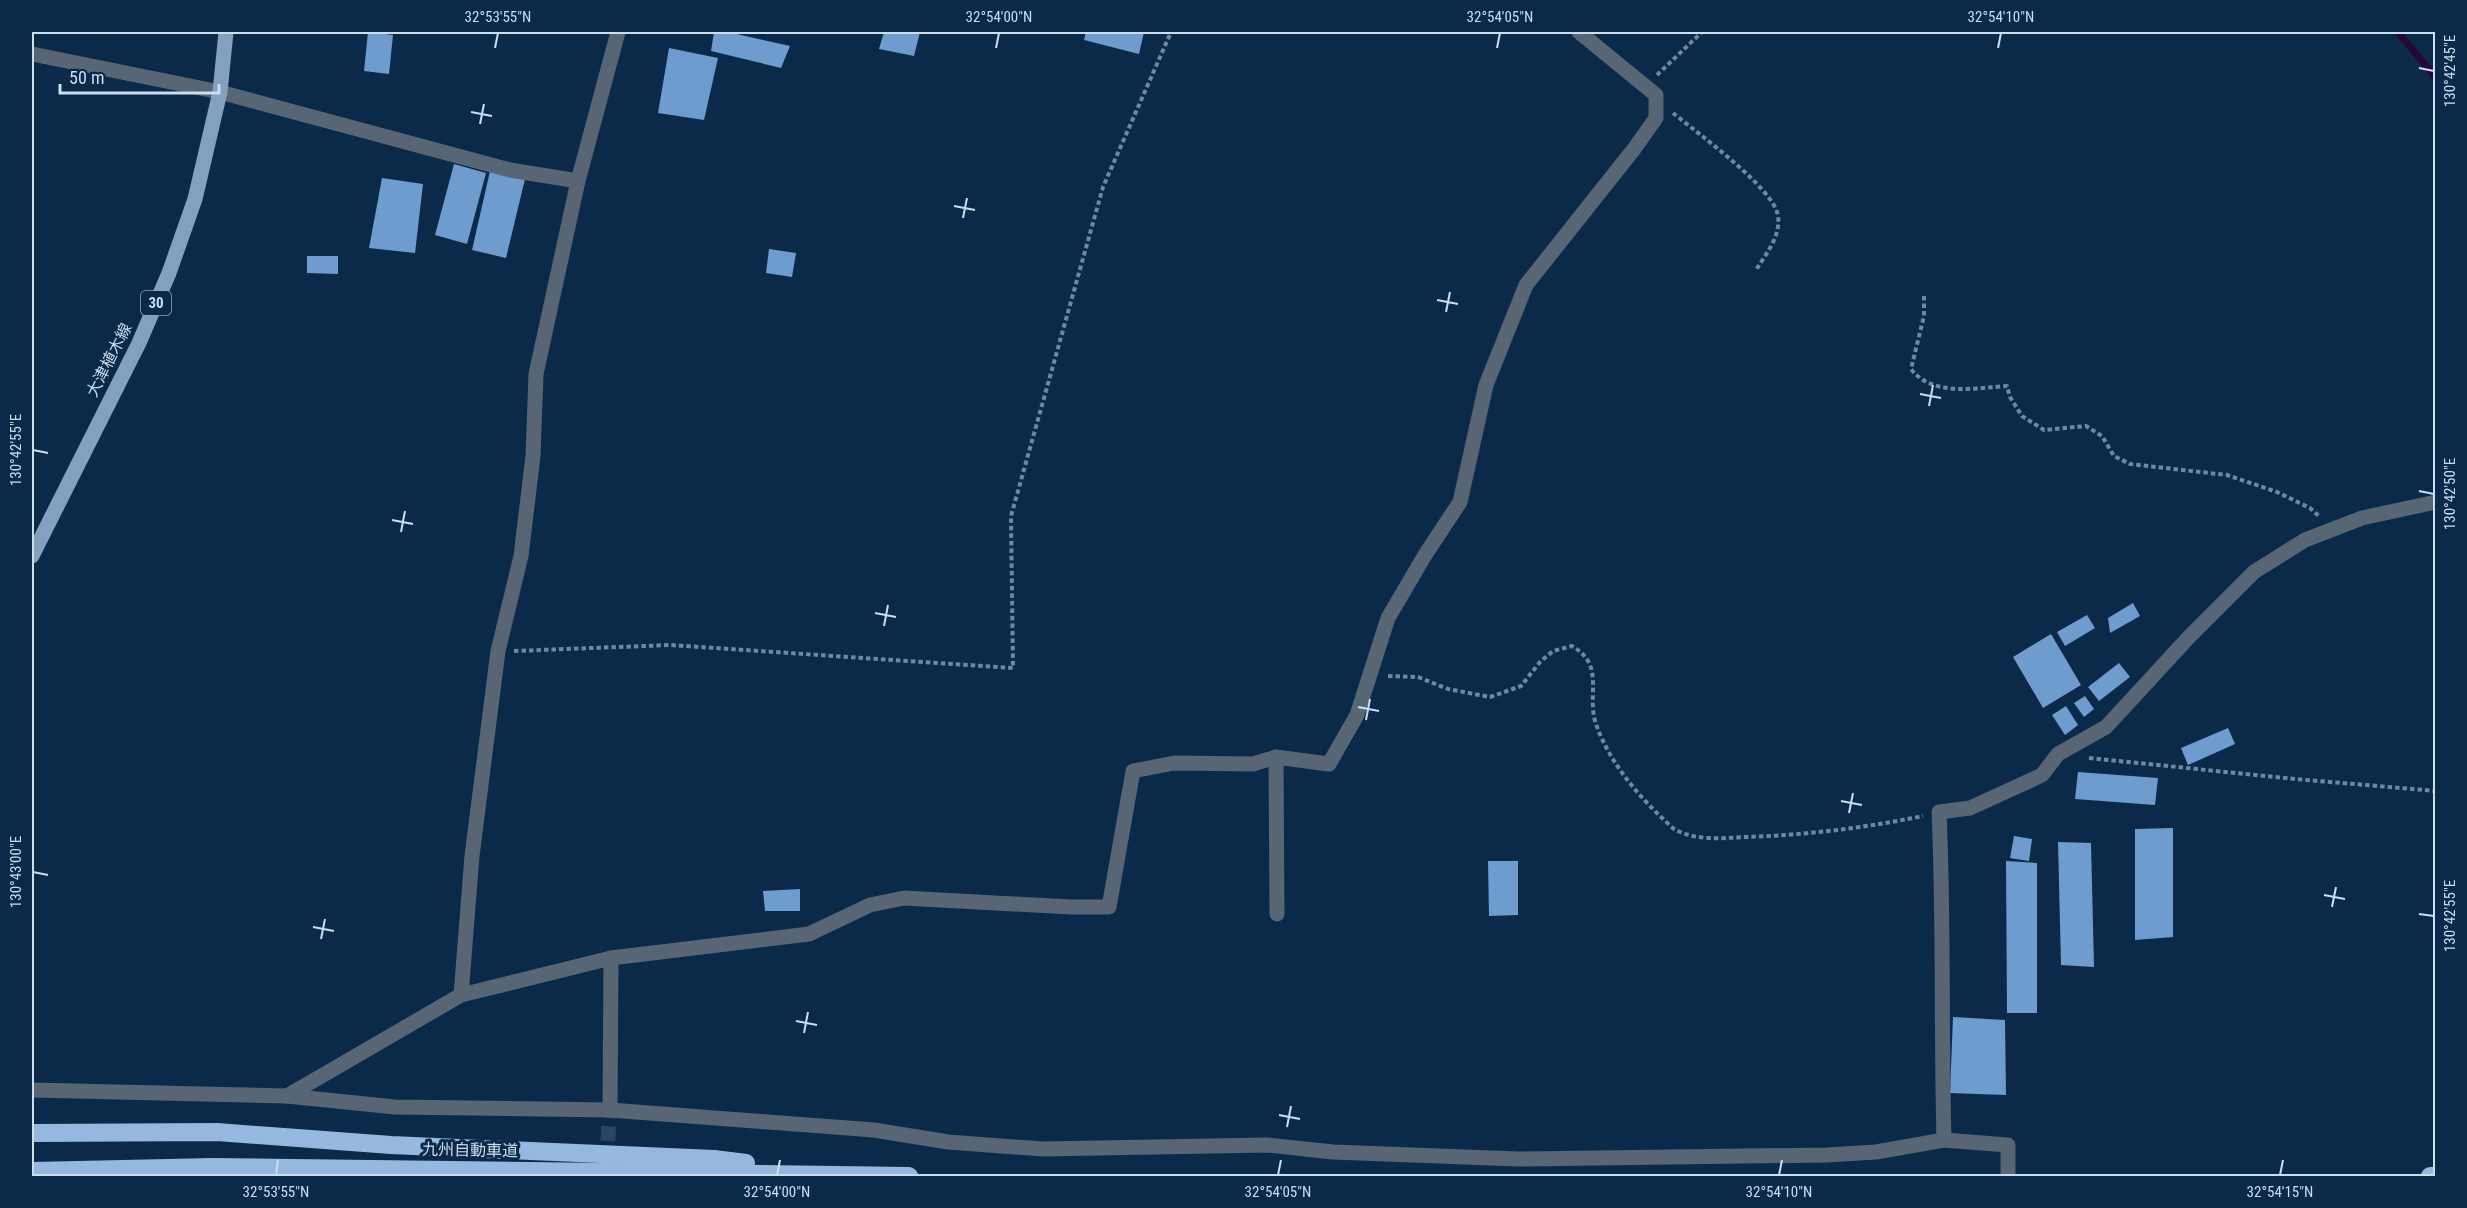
<svg xmlns="http://www.w3.org/2000/svg" width="2467" height="1208" font-family="'Roboto Condensed','Noto Sans JP',sans-serif">
<style>
.lines{fill:none;stroke-linecap:round;stroke-linejoin:round}
.stream{stroke:#260635;stroke-width:7}
.building{fill:#6f9ccf}
.minor-tunnel{stroke:#284562;stroke-width:15;stroke-dasharray:15 8;stroke-linecap:butt}
.path{stroke:#6f87a0;stroke-width:4;stroke-dasharray:4.5 3;stroke-linecap:butt}
.minor{stroke:#576575;stroke-width:15}
.major{stroke:#84a0c1;stroke-width:15}
.highway{stroke:#95b8df;stroke-width:18}
.ticks{fill:none;stroke:#cbddf1;stroke-width:2}
.labels{text-anchor:middle;dominant-baseline:central;stroke-width:6;stroke-linejoin:round;paint-order:stroke}
.shield{fill:#0b2a49;stroke:#91a7bf;stroke-width:1.5}
.shield-label{font-size:15px;font-weight:bold;fill:#cbddf1}
.street-label{font-size:16px;fill:#cbddf1;stroke:#0b2a49}
.neatline{fill:none;stroke:#cbddf1;stroke-width:2}
.ticks-label{font-size:15px;text-anchor:middle;fill:#cbddf1}
</style>
<rect width="100%" height="100%" fill="#0b2a49"/>
<g class="lines">
<path class="stream" d="M2398,32L2436,78"/>
</g>
<g class="building">
<path d="M368,32L393,35L389,74L364,71Z"/>
<path d="M714,32H728L790,46L781,68L711,51Z"/>
<path d="M884,32H920L914,56L879,49Z"/>
<path d="M1086,32H1144L1139,54L1084,40Z"/>
<path d="M669,48L718,58L704,120L658,113Z"/>
<path d="M454,164L486,173L467,244L435,235Z"/>
<path d="M490,171L525,179L506,258L472,250Z"/>
<path d="M382,178L423,184L415,253L369,248Z"/>
<path d="M769,249L796,253L792,277L766,273Z"/>
<path d="M307,256H338V274L307,273Z"/>
<path d="M2133,603L2140,616L2110,633L2108,618Z"/>
<path d="M2087,615L2095,628L2065,646L2057,632Z"/>
<path d="M2051,634L2081,685L2043,708L2013,657Z"/>
<path d="M2119,663L2130,677L2099,701L2088,687Z"/>
<path d="M2085,696L2094,709L2084,717L2074,703Z"/>
<path d="M2066,706L2078,725L2065,735L2052,715Z"/>
<path d="M2228,728L2235,744L2188,765L2181,748Z"/>
<path d="M2078,772L2158,778L2155,805L2075,799Z"/>
<path d="M2173,828V937L2135,940V829Z"/>
<path d="M2014,836L2032,839L2029,861L2010,858Z"/>
<path d="M2058,842L2091,843L2094,967L2061,965Z"/>
<path d="M1488,861H1518V915L1489,916Z"/>
<path d="M2006,861L2037,863V1013H2007Z"/>
<path d="M800,889V911H765L763,891Z"/>
<path d="M1953,1017L2005,1020L2006,1095L1950,1093Z"/>
</g>
<g class="lines">
<path class="minor-tunnel" d="M606,1164L610,1110"/>
<g class="path">
<path d="M1657,75L1702,32"/>
<path d="M1673,113C1696,132 1775,189 1778,216C1781,236 1766,254 1756,270"/>
<path d="M1924,296V316L1911,369C1932,397 1976,388 2007,386L2010,397L2022,416L2044,430L2086,426L2102,436L2114,456L2130,464L2227,475L2277,492L2310,508L2320,517"/>
<path d="M514,651L670,645L1013,668L1011,516L1103,187L1171,32"/>
<path d="M1388,676L1418,677L1448,689L1490,697L1521,686L1540,662L1553,651L1572,646C1606,665 1586,696 1596,724C1608,759 1634,791 1661,817C1666,821 1672,829 1678,831C1699,841 1723,838 1746,837C1806,835 1864,828 1923,816"/>
<path d="M2089,758L2295,779L2436,791"/>
</g>
<g class="minor">
<path d="M32,54L220,92L510,170L578,181"/>
<path d="M1276,757L1277,914"/>
<path d="M461,995L472,856L498,651L521,556L533,456L536,374L578,181L618,32"/>
<path d="M32,1090L287,1096L395,1107L610,1110L874,1130L948,1142L1042,1149L1267,1145L1333,1152L1518,1159L1827,1155L1876,1152L1944,1140L2008,1145V1176"/>
<path d="M287,1096L461,995L611,958L809,934L870,905L904,898L1071,907H1109L1133,771L1174,763L1253,764L1276,757L1329,764L1357,715L1388,618L1425,555L1460,502L1486,385L1526,285L1634,149L1656,118V95L1579,32"/>
<path d="M610,1110L611,958"/>
<path d="M1944,1140C1941,1030 1944,921 1939,812L1970,808L2042,775L2058,754L2106,727L2189,637L2254,572L2305,540L2362,518L2436,502"/>
</g>
<path class="major" d="M32,556L139,343L169,273L195,199L220,92L226,32"/>
<g class="highway">
<path d="M32,1133L217,1132L391,1145L714,1159L746,1163"/>
<path d="M32,1171L213,1167L909,1176"/>
<path d="M2430,1176H2436"/>
</g>
</g>
<path class="ticks" d="M495,48L498,33M996,48L999,33M1497,48L1500,33M1998,48L2001,33M2419,68L2434,71M471,112L492,116M480,124L484,104M954,206L975,210M963,218L967,198M1437,300L1458,304M1446,312L1450,292M1920,394L1941,398M1929,406L1933,385M33,450L48,453M2419,491L2434,494M392,520L413,524M401,532L405,511M875,613L896,617M884,626L888,605M1358,707L1379,711M1366,720L1370,699M1841,801L1862,805M1849,813L1853,793M33,872L48,875M2324,895L2345,899M2332,907L2336,887M2419,914L2434,916M313,927L334,931M321,939L325,919M796,1021L817,1025M804,1033L808,1012M1279,1115L1300,1119M1287,1127L1291,1106M276,1175L278,1160M777,1175L780,1160M1278,1175L1281,1160M1779,1175L1782,1160M2280,1175L2283,1160"/>
<g class="labels">
<rect class="shield" x="141" y="291" width="30" height="24" rx="4.5"/>
<g class="shield-label">
<text x="156" y="303">30</text>
</g>
<g class="street-label">
<text transform="translate(109 360) rotate(-63)">大津植木線</text>
<text transform="translate(470 1150) rotate(1)">九州自動車道</text>
</g>
</g>
<rect width="2467" height="1208" fill="none" stroke="#0b2a49" stroke-width="66"/>
<path d="M60 84v9h159v-9" fill="none" stroke="#cbddf1" stroke-width="3"/>
<text x="69" y="84" font-size="18" fill="#cbddf1" stroke="#0b2a49" stroke-width="4.5" paint-order="stroke">50 m</text>
<rect x="33" y="33" width="2401" height="1142" class="neatline"/>
<g class="ticks-label">
<text x="498" y="22">32°53'55"N</text>
<text x="999" y="22">32°54'00"N</text>
<text x="1500" y="22">32°54'05"N</text>
<text x="2001" y="22">32°54'10"N</text>
<text transform="translate(2450 71) rotate(-90)" y="5">130°42'45"E</text>
<text transform="translate(16 450) rotate(-90)" y="5">130°42'55"E</text>
<text transform="translate(2450 494) rotate(-90)" y="5">130°42'50"E</text>
<text transform="translate(16 872) rotate(-90)" y="5">130°43'00"E</text>
<text transform="translate(2450 916) rotate(-90)" y="5">130°42'55"E</text>
<text x="276" y="1197">32°53'55"N</text>
<text x="777" y="1197">32°54'00"N</text>
<text x="1278" y="1197">32°54'05"N</text>
<text x="1779" y="1197">32°54'10"N</text>
<text x="2280" y="1197">32°54'15"N</text>
</g>
</svg>
